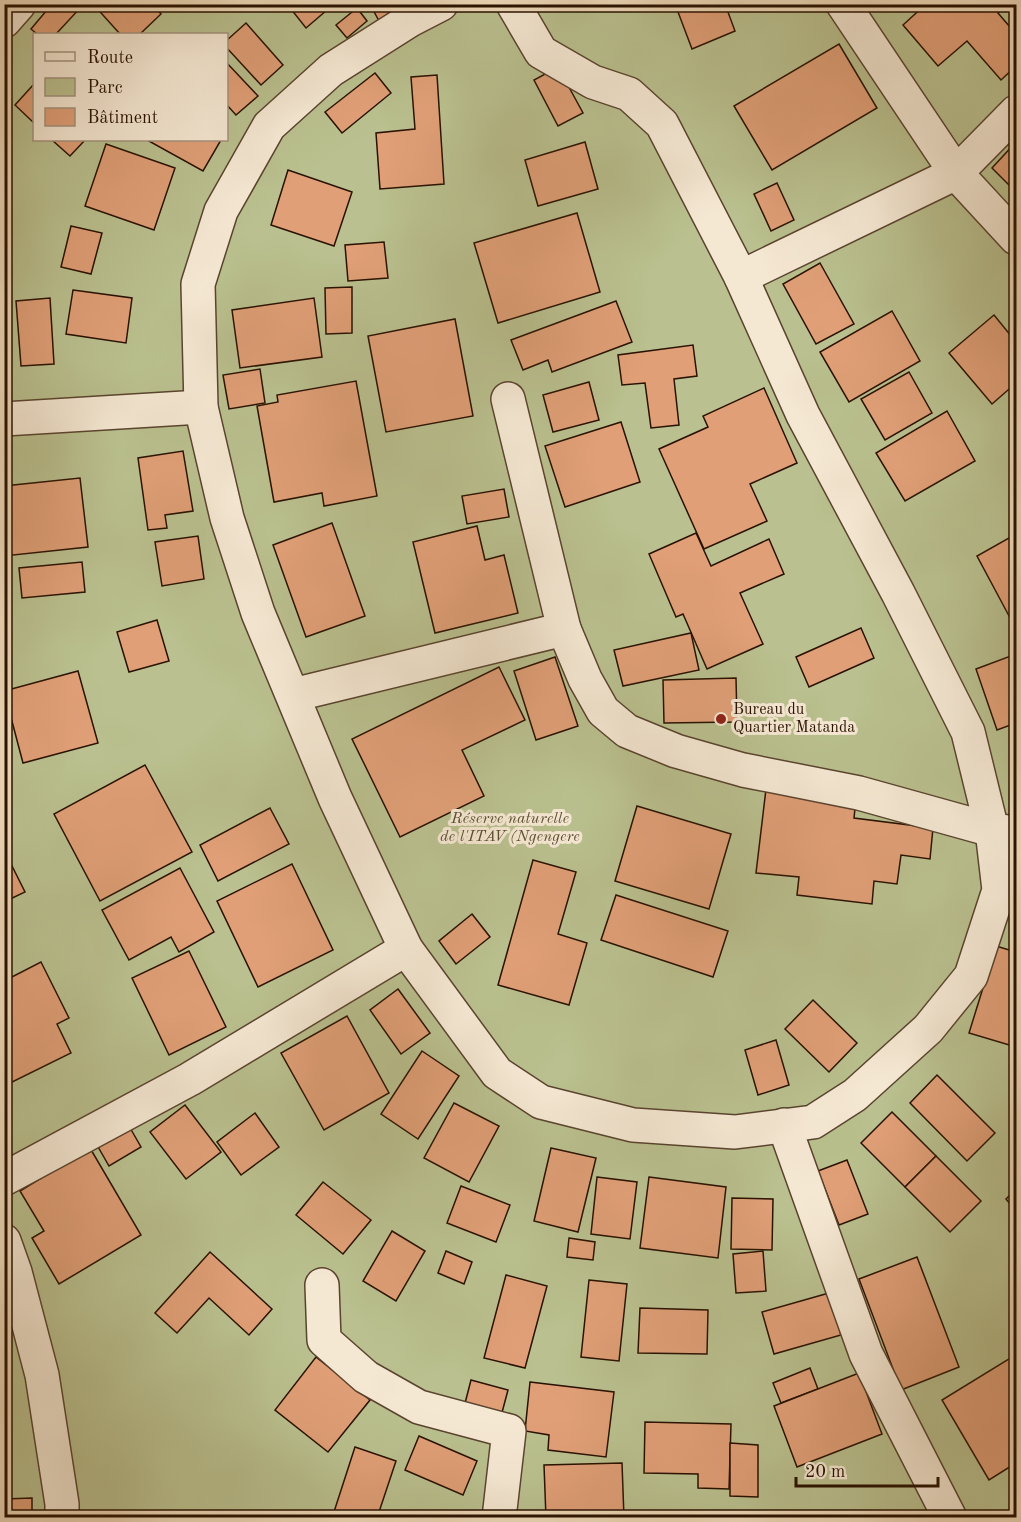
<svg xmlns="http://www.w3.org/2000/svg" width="1021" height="1522" font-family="'Old Standard TT',serif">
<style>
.green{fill:#bac08f;stroke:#726948;stroke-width:1.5;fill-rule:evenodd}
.building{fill:#e09f77;stroke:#291200;stroke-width:1.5}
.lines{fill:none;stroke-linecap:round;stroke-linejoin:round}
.minor-casing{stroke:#5a442f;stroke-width:36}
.minor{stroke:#f5e8d3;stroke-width:33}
.poi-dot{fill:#8f2418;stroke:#f5e8d3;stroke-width:2}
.labels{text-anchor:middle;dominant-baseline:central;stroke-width:6;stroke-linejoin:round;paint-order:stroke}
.poi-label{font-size:16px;fill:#291200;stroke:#f5e8d3;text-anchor:start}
.park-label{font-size:16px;font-style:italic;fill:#5c4f32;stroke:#f5e8d3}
</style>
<rect width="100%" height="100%" fill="#efdbbb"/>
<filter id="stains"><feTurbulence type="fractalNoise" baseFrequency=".00333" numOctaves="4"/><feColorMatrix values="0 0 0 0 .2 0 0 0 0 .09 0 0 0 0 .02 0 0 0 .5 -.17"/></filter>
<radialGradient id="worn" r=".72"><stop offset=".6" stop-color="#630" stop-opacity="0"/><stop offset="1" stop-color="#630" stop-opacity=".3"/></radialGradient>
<path class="green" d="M5,5H1016V1517H5ZM34,34H226V140H34Z"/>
<g class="building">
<path d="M52,4L82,6L56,34H37L31,29Z"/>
<path d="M93,4H153L161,14L140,34H120Z"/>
<path d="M287,4H334L306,28Z"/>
<path d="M370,4H407L379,21Z"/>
<path d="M675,4H725L735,31L692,49Z"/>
<path d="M926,4H1008L998,13L1016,34V66L1001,80L967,41L938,66L903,25Z"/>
<path d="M357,8L367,21L347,38L336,25Z"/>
<path d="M246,23L283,65L261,85L226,47V41Z"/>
<path d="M839,44L877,108L772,170L734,106Z"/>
<path d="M226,62L258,96L236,115L226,104Z"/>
<path d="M558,67L583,113L558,126L534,80Z"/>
<path d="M375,73L391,93L342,133L325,112Z"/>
<path d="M437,75L444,184L380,189L376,133L415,129L411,77Z"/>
<path d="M34,84V123L15,105Z"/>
<path d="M52,140H85L70,156Z"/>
<path d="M147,140H221L203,171Z"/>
<path d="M585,142L598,189L538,206L525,160Z"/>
<path d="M1016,142V192L992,168Z"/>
<path d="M106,144L175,168L154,230L85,206Z"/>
<path d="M288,170L352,192L334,246L271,225Z"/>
<path d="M777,183L794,220L771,231L754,194Z"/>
<path d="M577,213L600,292L498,323L474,243Z"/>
<path d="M71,226L102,233L91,274L61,267Z"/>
<path d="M384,242L388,278L348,281L345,245Z"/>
<path d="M820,263L854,324L816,344L783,284Z"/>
<path d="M352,287V333L326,334L325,288Z"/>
<path d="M73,290L132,298L126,343L66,334Z"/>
<path d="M50,298L54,364L21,366L16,301Z"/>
<path d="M314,298L322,357L240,368L232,310Z"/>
<path d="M616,301L632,342L552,372L548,360L523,370L511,340Z"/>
<path d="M892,311L920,361L849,402L820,352Z"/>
<path d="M994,315L1016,342V383L992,404L949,353Z"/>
<path d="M455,319L473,416L386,432L368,336Z"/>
<path d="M693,345L697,376L674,379L679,425L651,428L645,383L622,385L618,355Z"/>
<path d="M260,369L265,403L229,409L223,375Z"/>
<path d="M909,372L932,413L885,440L861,399Z"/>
<path d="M356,381L377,496L324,506L322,493L274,502L257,406L278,402L277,395Z"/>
<path d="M589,382L599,420L553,432L543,395Z"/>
<path d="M764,388L797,463L750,484L767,521L704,549L659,449L708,427L703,416Z"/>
<path d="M947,411L975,461L905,501L876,453Z"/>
<path d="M621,422L640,482L565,507L545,446Z"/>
<path d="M183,451L193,511L165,515L167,528L148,530L138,458Z"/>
<path d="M80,478L88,547L4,556V486Z"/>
<path d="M504,489L509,517L467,524L462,496Z"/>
<path d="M332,523L365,616L306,637L273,545Z"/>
<path d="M477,526L485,560L504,555L518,613L435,633L413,542Z"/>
<path d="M696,533L711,566L769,539L784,574L740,593L763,644L707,669L683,614L676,617L649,554Z"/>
<path d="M1016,534V629L977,556Z"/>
<path d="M198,536L204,579L162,586L155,542Z"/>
<path d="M82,562L85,592L22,598L19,568Z"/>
<path d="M157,620L169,661L129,672L117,632Z"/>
<path d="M861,628L874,658L809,687L796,657Z"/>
<path d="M691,633L699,670L623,686L614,650Z"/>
<path d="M1016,654V723L997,730L976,669Z"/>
<path d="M555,657L578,726L536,740L514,671Z"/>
<path d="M499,667L525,720L462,750L484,796L400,837L352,739Z"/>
<path d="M78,671L98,743L23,763L4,691Z"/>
<path d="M736,678L737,722L664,723L663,680Z"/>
<path d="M145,765L192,852L100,901L54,814Z"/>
<path d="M766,789L856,799L854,818L933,828L930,859L901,855L897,884L874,881L872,904L797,895L799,877L756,873Z"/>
<path d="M637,806L731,834L709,909L615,881Z"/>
<path d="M270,808L289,844L218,881L200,845Z"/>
<path d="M4,850L25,892L4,902Z"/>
<path d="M533,860L576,872L558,934L587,943L569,1005L498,985Z"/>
<path d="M292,864L333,950L258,987L217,901Z"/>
<path d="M180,868L214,932L179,952L171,937L129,960L102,910Z"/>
<path d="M616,895L728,931L713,977L601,940Z"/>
<path d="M472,914L490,937L456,964L439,941Z"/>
<path d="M996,946L1016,952V1047L969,1033Z"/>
<path d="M189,951L226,1027L169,1055L132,978Z"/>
<path d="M41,962L69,1018L57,1024L71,1053L4,1086V981Z"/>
<path d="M398,989L430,1033L401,1054L370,1010Z"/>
<path d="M813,1000L857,1043L829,1072L785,1029Z"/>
<path d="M347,1016L389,1093L324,1130L281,1053Z"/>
<path d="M776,1040L789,1085L758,1095L745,1050Z"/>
<path d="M422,1051L459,1076L418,1139L381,1114Z"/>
<path d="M937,1075L995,1133L967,1161L910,1103Z"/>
<path d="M454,1103L499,1126L469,1182L424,1158Z"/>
<path d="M185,1105L221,1152L186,1179L150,1132Z"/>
<path d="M892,1112L936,1156L905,1187L861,1143Z"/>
<path d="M255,1113L279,1147L241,1175L217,1142Z"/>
<path d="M129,1126L141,1147L109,1166L97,1145Z"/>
<path d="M90,1148L141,1235L59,1284L32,1238L44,1231L20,1191Z"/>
<path d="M551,1148L596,1158L578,1232L534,1221Z"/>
<path d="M936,1156L981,1201L950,1232L905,1187Z"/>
<path d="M847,1160L868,1214L839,1225L818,1171Z"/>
<path d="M597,1177L637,1182L630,1239L591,1234Z"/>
<path d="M649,1177L726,1187L718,1258L640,1248Z"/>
<path d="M323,1182L371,1220L343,1254L296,1215Z"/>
<path d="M461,1186L510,1205L496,1242L447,1223Z"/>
<path d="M1016,1189V1211L1006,1199Z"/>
<path d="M732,1198L773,1199L772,1250L731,1249Z"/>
<path d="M392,1231L425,1251L396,1301L363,1281Z"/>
<path d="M569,1238L595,1242L593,1260L567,1257Z"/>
<path d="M446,1251L472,1262L464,1284L438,1273Z"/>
<path d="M763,1251L766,1291L736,1293L733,1254Z"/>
<path d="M210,1252L272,1309L249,1335L209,1298L177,1333L155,1313Z"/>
<path d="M917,1257L959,1367L901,1390L859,1279Z"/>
<path d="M506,1275L547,1286L525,1368L484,1358Z"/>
<path d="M589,1280L627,1284L619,1361L581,1357Z"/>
<path d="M829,1293L841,1335L774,1354L762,1312Z"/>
<path d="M640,1308L708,1310L707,1354L638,1353Z"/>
<path d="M316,1357L370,1400L328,1452L275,1410Z"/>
<path d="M1012,1357L1016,1364V1463L989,1480L942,1400Z"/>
<path d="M810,1368L818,1389L781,1403L773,1383Z"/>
<path d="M859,1373L882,1434L797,1467L774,1406Z"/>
<path d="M471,1380L508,1390L500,1420L463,1411Z"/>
<path d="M530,1382L614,1392L606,1457L548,1450L549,1435L525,1431Z"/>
<path d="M645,1422L731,1424L729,1489L698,1488V1474L644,1473Z"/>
<path d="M419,1436L477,1461L463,1495L405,1470Z"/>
<path d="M730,1443L758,1445V1497L730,1496Z"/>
<path d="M355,1447L396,1461L377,1518H332Z"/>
<path d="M622,1463L624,1518H546L544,1465Z"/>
<path d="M32,1498V1518H4V1499Z"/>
</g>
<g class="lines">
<g class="minor-casing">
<g id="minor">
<path d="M441,4L410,20L331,70L269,126L221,211L198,284L201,407L227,518L258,613L335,798L406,949L497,1073L541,1102L633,1125L735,1132L813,1122L855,1095L928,1029L971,976L999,890L992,830L968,732L898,593L803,415L741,277L662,124L629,94L593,82L541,52L513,4"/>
<path d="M843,4L956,173L1016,238"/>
<path d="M4,21L19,4"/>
<path d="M741,277L956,173L1016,112"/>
<path d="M508,399L564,629L585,679L603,711L627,731L676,751L743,770L859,793L992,830L1016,833"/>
<path d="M4,419L201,407"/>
<path d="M293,695L564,629"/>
<path d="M784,1125L866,1354L950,1518"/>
<path d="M4,1179L190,1079L406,949"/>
<path d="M4,1241L15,1272L42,1375L62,1504V1518"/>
<path d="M322,1285L324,1340L366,1377L419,1407L509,1431L499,1518"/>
</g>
</g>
<use href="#minor" class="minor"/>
</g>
<circle class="poi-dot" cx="721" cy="719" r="6"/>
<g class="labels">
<g class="poi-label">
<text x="733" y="710">Bureau du<tspan x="733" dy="18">Quartier Matanda</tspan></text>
</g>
<g class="park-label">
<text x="510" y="819">Réserve naturelle<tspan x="510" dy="18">de l'ITAV (Ngengere</tspan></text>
</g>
</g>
<rect width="1021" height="1522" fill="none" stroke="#efdbbb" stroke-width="24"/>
<rect x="6" y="6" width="1009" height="1510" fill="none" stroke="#291200" stroke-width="3"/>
<rect x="12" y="12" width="997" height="1498" fill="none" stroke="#291200" stroke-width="1.5"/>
<rect x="33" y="33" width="195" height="108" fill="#f5e8d3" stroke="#a3927f" stroke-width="1.5"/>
<rect x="45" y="52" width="30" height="9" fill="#f5e8d3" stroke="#a3927f" stroke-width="1.5"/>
<text x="87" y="63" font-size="18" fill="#291200">Route</text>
<rect x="45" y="78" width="30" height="18" fill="#bac08f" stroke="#a3927f" stroke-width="1.5"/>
<text x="87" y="93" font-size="18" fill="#291200">Parc</text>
<rect x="45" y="108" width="30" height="18" fill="#e09f77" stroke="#a3927f" stroke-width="1.5"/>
<text x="87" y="123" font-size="18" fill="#291200">Bâtiment</text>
<path d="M796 1477v9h142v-9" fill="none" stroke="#291200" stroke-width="3"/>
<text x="805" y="1477" font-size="18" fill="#291200" stroke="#f5e8d3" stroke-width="4.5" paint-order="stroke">20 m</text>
<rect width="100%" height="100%" filter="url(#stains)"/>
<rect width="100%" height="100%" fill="url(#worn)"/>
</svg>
